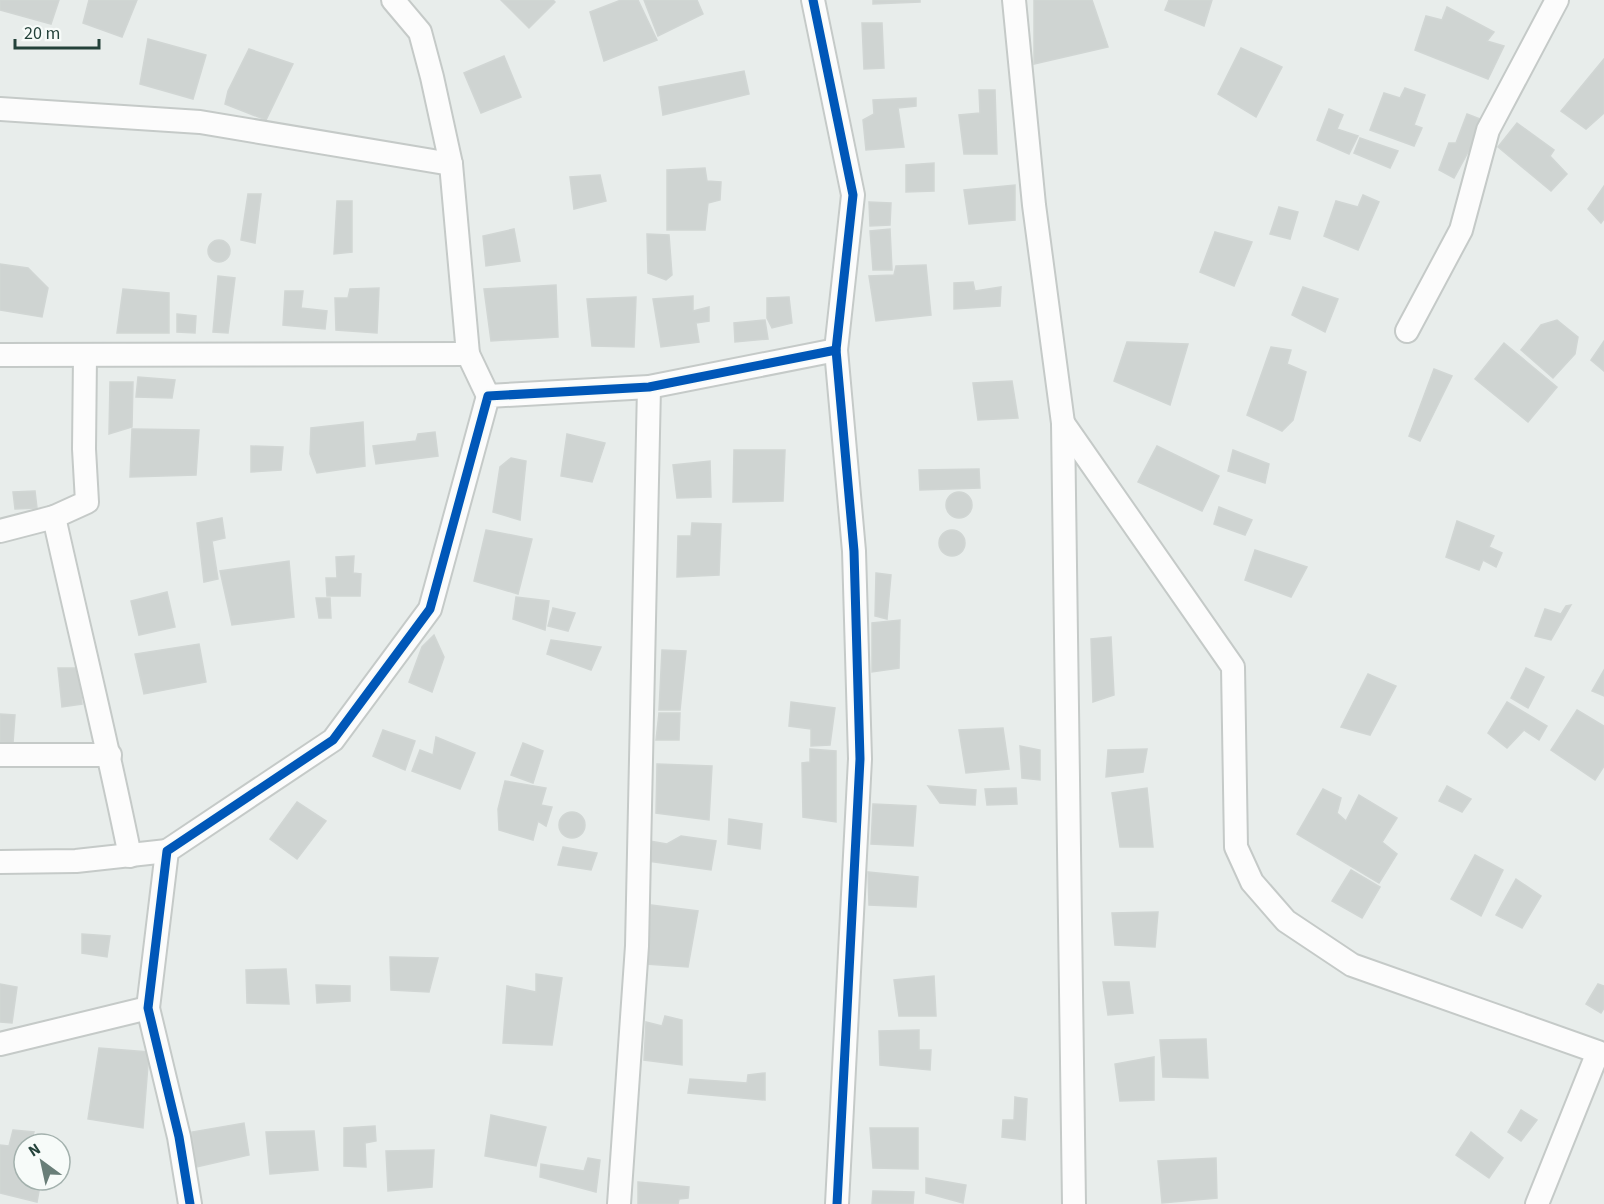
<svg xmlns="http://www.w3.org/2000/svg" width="1604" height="1204" font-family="'Source Sans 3',sans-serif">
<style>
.building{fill:#cfd4d2;stroke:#d1d6d4;stroke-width:1.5}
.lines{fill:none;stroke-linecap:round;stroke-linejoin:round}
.minor-casing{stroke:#c5cac8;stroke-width:26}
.minor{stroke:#fcfcfc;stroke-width:22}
.cycleway-casing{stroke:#f7fbf9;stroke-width:13}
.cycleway{stroke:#0057b8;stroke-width:9}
</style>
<rect width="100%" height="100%" fill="#e8edeb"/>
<g class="building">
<path d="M0,0H59L51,24L0,10Z"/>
<path d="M89,0H137L122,37L83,23Z"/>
<path d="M501,0H553L555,2L529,28Z"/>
<path d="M621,0H638L657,40L604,61L590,12Z"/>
<path d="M644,0H697L703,14L658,36Z"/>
<path d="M873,0H920V2L873,4Z"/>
<path d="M1034,0H1092L1108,47L1034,64Z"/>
<path d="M1169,0H1212L1204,26L1165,10Z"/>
<path d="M1447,7L1494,32L1487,41L1504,46L1488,79L1415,50L1426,16L1442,20Z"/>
<path d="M862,23H882L884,68L864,69Z"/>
<path d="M148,39L206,55L193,99L140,84Z"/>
<path d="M1241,48L1282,67L1256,117L1218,94Z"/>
<path d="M249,49L293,64L266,120L225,104L228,91Z"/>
<path d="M504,56L521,97L481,113L464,73Z"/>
<path d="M1604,59V113L1586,129L1561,111Z"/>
<path d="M744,71L749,94L663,115L659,87Z"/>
<path d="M1405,88L1425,95L1414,125L1422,128L1414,146L1370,130L1384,93L1400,98Z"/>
<path d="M979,90H995L997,154H964L959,115L980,113Z"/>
<path d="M916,98V106L898,108L904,147L866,150L863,120L874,114L873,100Z"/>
<path d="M1329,109L1343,115L1337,129L1358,136L1349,154L1317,140Z"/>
<path d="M1467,114L1485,121L1454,178L1439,170L1449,143H1456Z"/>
<path d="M1517,123L1554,150L1550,156L1567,174L1551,191L1498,147Z"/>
<path d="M1360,138L1398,151L1390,168L1354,153Z"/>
<path d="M934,163V191L906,192V165Z"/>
<path d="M705,168L707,181L721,182L720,200L708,203L705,230H667V170Z"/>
<path d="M600,175L606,201L574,209L570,177Z"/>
<path d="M1015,185V220L969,224L964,190Z"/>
<path d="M1604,186V219L1601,223L1588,209Z"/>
<path d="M248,194H261L255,243L241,240Z"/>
<path d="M1363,195L1379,202L1358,250L1324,236L1336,201L1358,207Z"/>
<path d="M337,201H352V252L334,254Z"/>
<path d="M869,202L891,203L890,225L870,226Z"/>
<path d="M1279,207L1298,212L1290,239L1270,234Z"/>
<path d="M514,229L520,261L486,266L483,236Z"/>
<path d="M890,229L892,270H873L870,231Z"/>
<path d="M1215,232L1252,242L1234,286L1200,272Z"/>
<path d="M647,234L669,235L672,275L666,280L648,273Z"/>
<circle cx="219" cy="251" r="11"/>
<path d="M0,264L28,268L48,288L42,317L0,310Z"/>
<path d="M926,265L931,315L876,321L869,276L894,275L896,266Z"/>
<path d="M218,276L235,278L228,333L213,332Z"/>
<path d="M973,282L975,291L1001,287L1000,306L954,309V283Z"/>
<path d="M556,285L558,337L491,341L484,289Z"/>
<path d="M1303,287L1338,299L1325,332L1292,315Z"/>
<path d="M379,288L377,333L336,330L335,298H348L350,289Z"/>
<path d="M123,289L169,293V333H117Z"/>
<path d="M285,291H303L301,308L327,311L325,329L283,325Z"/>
<path d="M693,296V311L709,307V321L696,323L699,342L661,347L653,299Z"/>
<path d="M636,297L634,347L592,346L587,299Z"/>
<path d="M789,297L792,323L772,328L767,318V298Z"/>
<path d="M177,314L196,316L195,333L177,332Z"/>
<path d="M765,320L768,339L735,342L734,323Z"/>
<path d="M1557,320L1578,337L1575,354L1553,378L1521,350L1541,325Z"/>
<path d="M1604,341V371L1591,360Z"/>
<path d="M1127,342L1188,344L1170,405L1114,381Z"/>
<path d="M1504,343L1557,387L1528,422L1475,379Z"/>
<path d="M1271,347L1291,350L1287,364L1306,372L1293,420L1282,431L1247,415Z"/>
<path d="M1434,369L1452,376L1420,441L1409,436Z"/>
<path d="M138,377L175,380L172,398L136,397Z"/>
<path d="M1012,381L1018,418L978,420L973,383Z"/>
<path d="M110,382H133L132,427L109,434Z"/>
<path d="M363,422L365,466L317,473L310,454L311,428Z"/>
<path d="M132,429L199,430L196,475L130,477Z"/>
<path d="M435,432L438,456L376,464L373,446L416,441L418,434Z"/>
<path d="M567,434L605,443L592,482L561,476Z"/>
<path d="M251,446L283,447L281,470L251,472Z"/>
<path d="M1157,446L1219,476L1202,511L1138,482Z"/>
<path d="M734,450H785L783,501L733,502Z"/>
<path d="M1233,450L1269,464L1265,483L1228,471Z"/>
<path d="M511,458L526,461L520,520L493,512L500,467Z"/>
<path d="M710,461L711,497L677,498L673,465Z"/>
<path d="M979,469L980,488L920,490L919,470Z"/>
<path d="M35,491L37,508L15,509L13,492Z"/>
<circle cx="959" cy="505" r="13"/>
<path d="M1219,507L1252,520L1245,535L1214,524Z"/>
<path d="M222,518L225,538L212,541L218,579L204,582L197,523Z"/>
<path d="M1457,521L1494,536L1489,547L1502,553L1496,567L1483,560L1479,570L1446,557Z"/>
<path d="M692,523L721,524L719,575L677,577L678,536H691Z"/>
<path d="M486,530L532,539L518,594L474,581Z"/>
<circle cx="952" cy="543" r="13"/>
<path d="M1255,550L1307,567L1291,597L1245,580Z"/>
<path d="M354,556L353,573L361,574L360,596H327L326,578H337L336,557Z"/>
<path d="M289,561L294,617L232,625L220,571Z"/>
<path d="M876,573L891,575L887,619L875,616Z"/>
<path d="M167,592L175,627L139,635L131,601Z"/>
<path d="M516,597L549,601L545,630L513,619Z"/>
<path d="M316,598H330L331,618H319Z"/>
<path d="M1571,605L1551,640L1535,636L1545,609L1561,614L1566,606Z"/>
<path d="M553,608L575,613L568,631L548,626Z"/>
<path d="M900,620L899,668L872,672V623Z"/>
<path d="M434,635L444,657L432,692L409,682L422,647Z"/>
<path d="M1111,637L1114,695L1093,702L1091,639Z"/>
<path d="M551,640L601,647L591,670L547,654Z"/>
<path d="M199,644L206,682L144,694L135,654Z"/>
<path d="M662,650L686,651L680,710H659Z"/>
<path d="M58,668H78L82,704L62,707Z"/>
<path d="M1526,668L1544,677L1528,708L1511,698Z"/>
<path d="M1604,670V696L1592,691Z"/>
<path d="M1368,674L1396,686L1370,735L1341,727Z"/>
<path d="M791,702L835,708L830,745L811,746V729L789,726Z"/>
<path d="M1507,702L1547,726L1539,740L1524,730L1507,748L1488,733Z"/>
<path d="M1577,710L1604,726V766L1595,780L1551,750Z"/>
<path d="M659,713H680L679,740H656Z"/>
<path d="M0,714L15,715L13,743L0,742Z"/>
<path d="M1003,728L1009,769L966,773L959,730Z"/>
<path d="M383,730L415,741L405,770L373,756Z"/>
<path d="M436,737L475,753L460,789L412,771L420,750L433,755Z"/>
<path d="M523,743L543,751L533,783L511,775Z"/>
<path d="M1020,746L1040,750V780L1022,778Z"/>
<path d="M810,749L836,751V822L803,817L802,763L810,762Z"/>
<path d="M1147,749L1143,772L1106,777L1108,750Z"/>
<path d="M657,764L712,766L709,820L656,813Z"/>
<path d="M505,781L546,788L541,805L552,807L546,826L538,821L533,840L499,830L498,809Z"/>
<path d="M928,786L976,790L975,805L940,803Z"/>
<path d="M1447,786L1471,799L1462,812L1439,801Z"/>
<path d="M1016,788L1017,804L987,805L985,789Z"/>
<path d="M1147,788L1153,847H1120L1112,793Z"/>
<path d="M1323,789L1341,798L1337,813L1346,821L1359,795L1397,818L1382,842L1397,854L1379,883L1297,834Z"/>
<path d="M297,802L326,821L297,859L270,839Z"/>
<path d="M873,804L916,806L913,846L871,844Z"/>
<circle cx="572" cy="825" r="13"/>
<path d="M729,819L762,824L760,849L728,844Z"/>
<path d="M681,836L716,841L711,870L648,861L649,841L667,844Z"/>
<path d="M563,847L597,853L591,870L558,865Z"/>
<path d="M1475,855L1503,870L1481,916L1451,899Z"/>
<path d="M1351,870L1380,887L1362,918L1332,901Z"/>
<path d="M868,872L918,877L916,907L869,905Z"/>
<path d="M1516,879L1541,896L1522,928L1496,915Z"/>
<path d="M651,905L698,911L688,967L646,964Z"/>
<path d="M1158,912L1155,947L1115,945L1112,913Z"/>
<path d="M82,934L110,936L107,957L82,953Z"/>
<path d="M390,957L438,958L429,992L391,990Z"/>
<path d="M286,969L289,1004L247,1003L246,970Z"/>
<path d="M536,974L562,978L552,1045L503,1043L507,986L536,992Z"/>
<path d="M934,976L936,1016H899L894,980Z"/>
<path d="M1103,982H1129L1133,1013L1108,1015Z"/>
<path d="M0,984L17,987L12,1023L0,1022Z"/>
<path d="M1598,984L1604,986V1008L1601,1013L1586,1004Z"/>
<path d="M316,985L350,986V1001L317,1003Z"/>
<path d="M665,1016L682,1020V1065L644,1060L646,1022L662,1026Z"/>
<path d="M919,1030V1050H931L930,1070L880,1065L879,1031Z"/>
<path d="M1206,1039L1208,1078L1163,1077L1160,1040Z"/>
<path d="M99,1048L149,1052L143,1128L88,1119Z"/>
<path d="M1154,1057V1100L1120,1101L1115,1064Z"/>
<path d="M765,1073V1100L688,1093L690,1079L747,1083L748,1075Z"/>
<path d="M1015,1097L1027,1099L1025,1140L1002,1137L1003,1120H1014Z"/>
<path d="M1521,1110L1537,1120L1521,1141L1508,1132Z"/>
<path d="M491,1115L546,1127L536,1166L485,1156Z"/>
<path d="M244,1123L249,1155L196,1167L192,1132Z"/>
<path d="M375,1126L376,1141L365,1143L366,1167L344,1166V1128Z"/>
<path d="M870,1128H918V1169L873,1168Z"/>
<path d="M13,1130L34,1132L30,1144H24V1180H41L37,1202L0,1193V1145L9,1146Z"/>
<path d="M314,1131L318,1170L270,1174L266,1132Z"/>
<path d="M1471,1132L1503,1158L1489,1178L1456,1155Z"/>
<path d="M434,1150L432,1187L388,1191L386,1151Z"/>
<path d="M588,1158L600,1160L596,1192L540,1177L541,1164L584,1171Z"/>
<path d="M1216,1158L1217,1198L1162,1203L1158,1161Z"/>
<path d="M926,1178L966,1185L963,1203L926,1193Z"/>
<path d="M638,1182L689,1187L688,1198L679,1199L678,1204H638Z"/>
<path d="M873,1191L914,1192L913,1204H872Z"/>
</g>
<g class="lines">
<g class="minor-casing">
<g id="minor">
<path d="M393,0L420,32L432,77L451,164L468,354L488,396"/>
<path d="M813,0L853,195L836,350L854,551L860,759L837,1204"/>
<path d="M1014,0L1034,205L1063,423L1074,1204"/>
<path d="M0,109L200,122L451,164"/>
<path d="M1407,331L1461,230L1488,130L1557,0"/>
<path d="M0,355L468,354"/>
<path d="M1063,423L1233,667L1236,847L1252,882L1286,921L1352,965L1598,1052L1537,1204"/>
<path d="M54,517C79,630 107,742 130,856"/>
<path d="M0,531L54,517L87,502L84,449L85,356"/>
<path d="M0,755H110"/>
<path d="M0,862L76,861L167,851"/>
<path d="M0,1044L148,1008"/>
<path d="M190,1204L179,1137L148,1008L167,851L333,740L430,609L488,396L649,387L836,350"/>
<path d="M619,1204L637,946L649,387"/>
</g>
</g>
<use href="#minor" class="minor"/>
<g class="cycleway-casing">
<g id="cycleway">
<path d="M813,0L853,195L836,350L854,551L860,759L837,1204"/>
<path d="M190,1204L179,1137L148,1008L167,851L333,740L430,609L488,396L649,387L836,350"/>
</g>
</g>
<use href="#cycleway" class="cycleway"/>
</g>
<g transform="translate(42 1162) rotate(327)"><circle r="28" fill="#f7fbf9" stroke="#a3b1ad" stroke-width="1.5"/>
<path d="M0-4.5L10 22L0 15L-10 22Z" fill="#697e78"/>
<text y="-9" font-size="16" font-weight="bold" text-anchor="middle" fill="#24423a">N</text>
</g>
<path d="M15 39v9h84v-9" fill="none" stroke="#24423a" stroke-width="3"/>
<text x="24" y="39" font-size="18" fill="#24423a" stroke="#f7fbf9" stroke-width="4.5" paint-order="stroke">20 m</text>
</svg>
